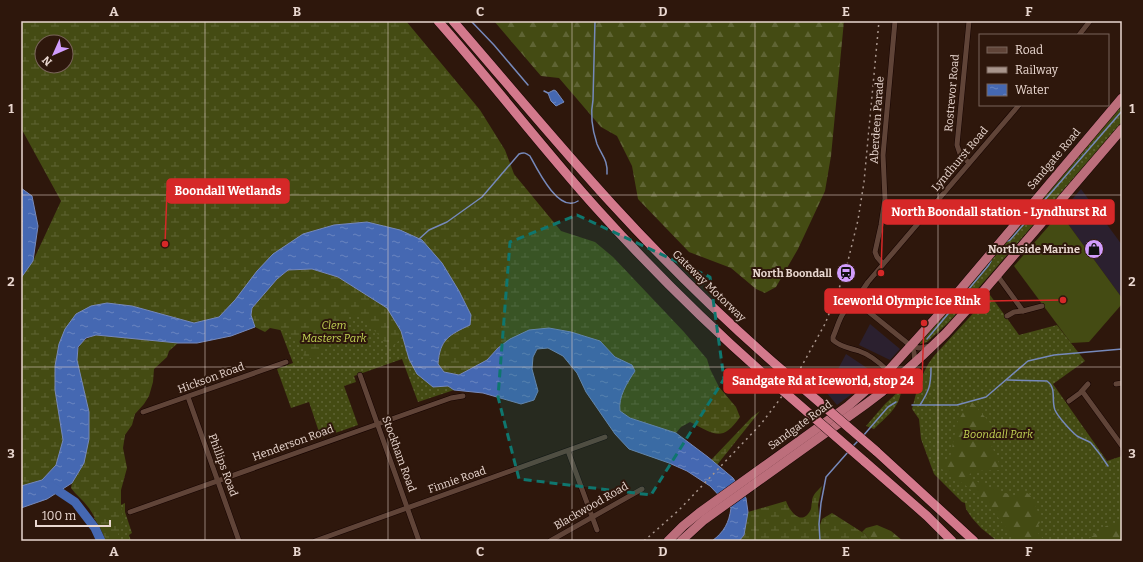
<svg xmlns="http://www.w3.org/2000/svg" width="1143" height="562" font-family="Bitter,serif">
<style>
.commercial{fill:#2b202f}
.grass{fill:url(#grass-dots)}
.forest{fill:url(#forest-firs)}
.wetland{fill:url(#wetland-marsh);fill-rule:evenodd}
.pitch{fill:#444b13}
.water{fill:url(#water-ripples);stroke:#7689bb}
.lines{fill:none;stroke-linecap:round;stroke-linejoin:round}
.stream{stroke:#7689bb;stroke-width:1.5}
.river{stroke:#4568b2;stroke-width:9}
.minor-casing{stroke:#150300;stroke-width:6}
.trunk-casing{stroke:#150300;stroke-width:10}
.motorway-casing{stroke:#150300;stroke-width:10}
.minor{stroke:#604438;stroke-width:5}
.trunk{stroke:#bc6e7b;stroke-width:9}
.motorway{stroke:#d3798c;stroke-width:9}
.rail{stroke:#a8958c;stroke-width:1.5;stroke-dasharray:2 4;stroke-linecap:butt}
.motorway-bridge-casing{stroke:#150300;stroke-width:10;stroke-linecap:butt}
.motorway-bridge{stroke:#d3798c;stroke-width:9}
.marked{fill:#0f766e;fill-opacity:0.2;stroke:#0f766e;stroke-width:3;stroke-dasharray:8 5;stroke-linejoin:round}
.grid{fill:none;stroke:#e9d7d0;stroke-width:1;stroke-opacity:0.55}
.labels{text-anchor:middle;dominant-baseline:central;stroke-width:4;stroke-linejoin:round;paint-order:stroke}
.street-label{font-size:11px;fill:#e9d7d0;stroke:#2e170c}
.poi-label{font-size:11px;font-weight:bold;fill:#e9d7d0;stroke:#2e170c;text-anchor:end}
.park-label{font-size:11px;font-style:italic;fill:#c3d454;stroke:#2e170c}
.leader{fill:none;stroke:#d62828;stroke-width:1.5}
.callout-dot{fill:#d62828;stroke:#2e170c;stroke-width:1.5}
.callout{fill:#d62828;stroke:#d62828;stroke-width:1.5}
.callout-label{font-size:12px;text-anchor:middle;font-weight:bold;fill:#fff}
.neatline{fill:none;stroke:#e9d7d0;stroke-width:1.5}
.grid-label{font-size:13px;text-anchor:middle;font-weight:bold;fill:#e9d7d0}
</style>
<defs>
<pattern id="grass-dots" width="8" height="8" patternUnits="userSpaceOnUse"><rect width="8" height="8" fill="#444b13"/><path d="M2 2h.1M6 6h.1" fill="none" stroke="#5f6434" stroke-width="1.8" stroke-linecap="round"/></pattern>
<pattern id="forest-firs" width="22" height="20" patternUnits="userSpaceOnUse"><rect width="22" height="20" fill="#444b13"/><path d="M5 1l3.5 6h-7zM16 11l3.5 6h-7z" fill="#5f6434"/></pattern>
<pattern id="wetland-marsh" width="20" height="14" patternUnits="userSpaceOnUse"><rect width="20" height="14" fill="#444b13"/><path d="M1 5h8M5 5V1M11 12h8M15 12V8" fill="none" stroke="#5f6434"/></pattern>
<pattern id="water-ripples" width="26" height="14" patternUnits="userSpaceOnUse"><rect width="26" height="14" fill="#4568b2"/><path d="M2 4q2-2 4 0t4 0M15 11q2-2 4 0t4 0" fill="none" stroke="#6984bf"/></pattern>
</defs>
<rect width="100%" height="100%" fill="#2e170c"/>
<g class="commercial">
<path d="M1081,189L1122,245V298L1060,213Z"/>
<path d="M870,324L900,349L890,360L859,345Z"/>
<path d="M846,354L867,368L870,372L871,377L868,382L837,405L826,392Z"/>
</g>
<g class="grass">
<path d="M1122,100V121L1117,128L949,322L927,342L920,344V342Z"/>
<path d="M266,292L387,308L401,331L409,359L433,387L448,386L454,390L418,402L402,359L354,376L356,382L344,386L358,425L321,438L309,402L291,408L277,369L293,363Z"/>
<path d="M990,295L1019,335L1057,325L1085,361L1053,384L1107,461L1122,456V541H997L981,528L972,518L966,509L965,503L962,502L934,474L921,439L919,419L912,409C917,390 921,373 933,357Z"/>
<path d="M899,391H901C900,407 885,418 874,429L866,426L885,404Z"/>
<path d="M125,503V512L132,533L129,535L131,541H106L101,529L94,518Z"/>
</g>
<g class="forest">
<path d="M494,21H844L831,156L825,191L798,249L776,287L765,293L756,289L731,268L689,252L638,199L632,166L617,136L601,127L559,78L541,76Z"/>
<path d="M970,400L998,432L991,444L1002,470L973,471L968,476L983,485L1014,496C1017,495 1021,492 1023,492C1033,490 1038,515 1041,521L1038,525L1037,531L1040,536L1046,541H1015C1002,520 984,500 965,485C955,478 946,473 937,465L936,462L950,458L957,423Z"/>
<path d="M1122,522V541H1086L1106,526Z"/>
<path d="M877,525L891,531L903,541H870L865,534L862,532L866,528Z"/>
</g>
<g class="wetland">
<path d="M21,21H406L480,110L505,150L514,174L561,231L595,242L613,257L684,332L707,359L710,369L719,387L736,407L740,417C722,443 714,434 690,422L681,427L676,433L630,418L620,411C618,397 627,383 635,371L632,365L615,357L600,341L571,332L549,328L498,348L487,360L459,375L444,372L438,364C440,339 449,335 469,325L367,222L334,225L303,234L219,317L194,323L132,306L107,303L91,306L55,390L63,440L56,465L42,480L21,486V278L33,261L61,201L21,128ZM42,42H66V66H42Z"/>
<path d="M312,269L338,277L387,308L401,331L402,336L395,345L388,346L362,317L354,315L335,322L329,330L326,337V343L324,349L306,361L303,357L305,349L285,331L270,328L265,332L255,327L251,315L252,308L277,279L288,270Z"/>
<path d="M96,335L178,343L169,351L167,357L154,369L153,382L149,396L144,404L135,414L132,425L125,435L123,448L127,468L121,490V505L123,519L118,535V541H106C104,534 93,513 88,507C83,500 76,495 71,488L72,483L84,463L77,360C78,344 80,341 96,335Z"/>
<path d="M760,411L717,465L711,460L752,417Z"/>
<path d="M822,486L818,505L820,525L822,519L832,513L865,534L870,541H739L744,535L748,512L786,501C789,510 801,527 810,511C812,508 811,505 812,502C812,495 817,491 822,486Z"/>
</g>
<path class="pitch" d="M1060,213L1122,298V304L1089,342L1071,343L1014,266Z"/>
<g class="water">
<path d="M554,90L556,91L564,102L556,106L551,101L548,93Z"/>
<path d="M21,188L32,196L38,226L33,261L21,278Z"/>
<path d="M367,222L400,230L422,240L442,263L459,291L471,315L470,325C449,335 440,339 438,364L444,372L459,375L487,360L498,348L510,339L529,330L549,328L571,332L600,341L615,357L632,365L635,371C627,383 618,397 620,411L630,418L676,433L708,457L733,478L746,498L748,512L744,535L739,541H712C724,532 729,523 731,508L710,486L687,471L669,463L629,449L615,434L586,392L577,373L563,356L548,348L537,349L533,357L532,369L538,391L534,400L521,404L483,393L454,390L448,386L433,387L417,374L409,359L401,331L387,308L338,277L312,269L288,270L277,279L252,308L251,315L255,327L231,336L197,343H178L96,335L86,338L78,347L77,360L89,412V439L84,463L72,483L47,499L21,508V486L42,480L56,465L63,440L55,390V366L59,344L65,329L76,314L91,306L107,303L132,306L194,323L219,317L235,300L257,271L273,254L303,234L334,225Z"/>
</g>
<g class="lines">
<g class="stream">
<path d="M471,21L494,45L528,85"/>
<path d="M595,21L593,100C590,115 592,129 597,144C602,156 608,160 607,174"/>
<path d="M544,91L548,93"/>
<path d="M419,239L429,230L447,222L482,197L519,154C524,152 526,153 530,156C537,169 559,214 578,201"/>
<path d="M1005,242L1010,240C1047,197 1085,154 1122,111"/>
<path d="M927,339L988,266L991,261"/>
<path d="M1007,380L1047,381C1057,388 1051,400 1055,410C1058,417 1071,431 1077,436C1082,439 1087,440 1091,443C1097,450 1103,458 1108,466"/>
<path d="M912,405H957L986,397L1028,361L1054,355L1122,349"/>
<path d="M920,405C929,391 931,385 931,368"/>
<path d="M863,436L888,407L896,402"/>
<path d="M853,446L859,440"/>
<path d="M820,541L819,524L821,503L826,477L848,452"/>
</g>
<path class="river" d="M51,486L75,502L95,528L101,541"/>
<g class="minor-casing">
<g id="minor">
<path d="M969,21L957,145L960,154L969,163"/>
<path d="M1079,35L1090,21"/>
<path d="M883,264L877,257L875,252L881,225L885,199L883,155L895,21"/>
<path d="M997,275L1023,311L1042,306"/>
<path d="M860,303V294L868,282L1019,105"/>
<path d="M860,303C841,306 840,321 833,337V340C840,347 850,348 859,351C871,355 880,363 888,371"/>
<path d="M860,303L864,308L911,346L914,352L915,363"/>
<path d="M1007,316L1014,312L1023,311"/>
<path d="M911,346L919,348L931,346"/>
<path d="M360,375L419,541"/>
<path d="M1116,384L1122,383"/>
<path d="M1082,391L1122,446"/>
<path d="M188,397L239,541"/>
<path d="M1069,401L1080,393L1088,384"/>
<path d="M143,412L286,362"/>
<path d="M568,451L597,530"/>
<path d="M130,512L451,398L463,396"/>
<path d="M315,541L605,437"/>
<path d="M550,541L642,489"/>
</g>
</g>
<g class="trunk-casing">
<g id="trunk">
<path d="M668,541L683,526L699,513L848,406L888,371L943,310L1122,98"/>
<path d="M681,541L704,520L866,404L882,392L922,356L946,333L974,302L1122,129"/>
</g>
</g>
<g class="motorway-casing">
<g id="motorway">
<path d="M438,21C493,83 543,149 599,211C654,272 712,329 774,383"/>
<path d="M453,21C506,82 558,145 612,204C666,263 723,319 783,371"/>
<path d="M876,451L974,541"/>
<path d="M864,461L927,516L952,541"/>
</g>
</g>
<use href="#minor" class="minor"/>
<use href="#trunk" class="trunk"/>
<use href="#motorway" class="motorway"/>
<path class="rail" d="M644,541L679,510L761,424L780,399L799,371L825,324L845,273L858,220L864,182L879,21"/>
<g class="motorway-bridge-casing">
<g id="motorway-bridge">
<path d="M783,371L876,451"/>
<path d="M774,383L864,461"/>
</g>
</g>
<use href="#motorway-bridge" class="motorway-bridge"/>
</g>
<path class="marked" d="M577,215L710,277L724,379L651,495L519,479L498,397L510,242Z"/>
<path class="grid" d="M205,21V541M388,21V541M572,21V541M755,21V541M938,21V541M21,195H1122M21,367H1122"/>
<defs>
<g id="shop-disc" transform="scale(1)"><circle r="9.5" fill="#d29dfd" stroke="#2e170c"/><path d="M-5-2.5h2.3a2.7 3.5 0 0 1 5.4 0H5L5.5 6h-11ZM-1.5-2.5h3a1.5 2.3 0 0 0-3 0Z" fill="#111"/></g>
<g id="station-disc" transform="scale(1)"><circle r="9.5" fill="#d29dfd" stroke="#2e170c"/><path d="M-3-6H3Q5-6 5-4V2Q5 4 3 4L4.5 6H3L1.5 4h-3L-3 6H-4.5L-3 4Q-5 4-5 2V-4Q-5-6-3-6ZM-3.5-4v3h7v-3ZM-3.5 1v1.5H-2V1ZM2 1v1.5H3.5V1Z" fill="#111"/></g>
</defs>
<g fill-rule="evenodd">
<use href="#shop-disc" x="1094" y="249"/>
<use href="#station-disc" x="846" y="273"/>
</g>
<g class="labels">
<g class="street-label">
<text transform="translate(952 93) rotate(-85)">Rostrevor Road</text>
<text transform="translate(877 120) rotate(-86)">Aberdeen Parade</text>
<text transform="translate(960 159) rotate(-50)">Lyndhurst Road</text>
<text transform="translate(1054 159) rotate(-50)">Sandgate Road</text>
<text transform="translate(709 286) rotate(44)">Gateway Motorway</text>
<text transform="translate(211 378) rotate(-20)">Hickson Road</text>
<text transform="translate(800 425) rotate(-36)">Sandgate Road</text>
<text transform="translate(293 443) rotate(-20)">Henderson Road</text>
<text transform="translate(399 454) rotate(70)">Stockham Road</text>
<text transform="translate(223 465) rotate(70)">Phillips Road</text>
<text transform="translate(457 480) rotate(-19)">Finnie Road</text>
<text transform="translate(591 506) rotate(-30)">Blackwood Road</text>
</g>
<g class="poi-label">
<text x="1080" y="249">Northside Marine</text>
<text x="832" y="273">North Boondall</text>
</g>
<g class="park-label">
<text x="334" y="325">Clem<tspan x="334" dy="13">Masters Park</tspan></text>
<text x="998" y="434">Boondall Park</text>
</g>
</g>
<path class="leader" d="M165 244L167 191M881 273L883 212M1063 300L989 301M924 323L922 381"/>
<g class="callout-dot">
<circle cx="165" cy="244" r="4"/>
<circle cx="881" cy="273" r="4"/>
<circle cx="1063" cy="300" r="4"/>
<circle cx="924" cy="323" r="4"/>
</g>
<g class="callout">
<rect x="167" y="179" width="122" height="24" rx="4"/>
<rect x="883" y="200" width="231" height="24" rx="4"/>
<rect x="825" y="289" width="164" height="24" rx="4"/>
<rect x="724" y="369" width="198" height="24" rx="4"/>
</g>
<g class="callout-label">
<text x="228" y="195">Boondall Wetlands</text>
<text x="999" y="216">North Boondall station - Lyndhurst Rd</text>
<text x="907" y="305">Iceworld Olympic Ice Rink</text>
<text x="823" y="385">Sandgate Rd at Iceworld, stop 24</text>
</g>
<rect width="1143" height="562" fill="none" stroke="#2e170c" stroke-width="44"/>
<rect x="979" y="34" width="130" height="72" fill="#2e170c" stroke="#79645a"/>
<rect x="987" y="47" width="20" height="6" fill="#604438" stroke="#79645a"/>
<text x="1015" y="54" font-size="12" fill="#e9d7d0">Road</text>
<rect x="987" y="67" width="20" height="6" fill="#a8958c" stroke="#79645a"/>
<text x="1015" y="74" font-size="12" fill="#e9d7d0">Railway</text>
<rect x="987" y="84" width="20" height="12" fill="url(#water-ripples)" stroke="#79645a"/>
<text x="1015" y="94" font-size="12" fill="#e9d7d0">Water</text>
<g transform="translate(54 54) rotate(225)"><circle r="19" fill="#2e170c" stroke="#79645a"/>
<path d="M0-3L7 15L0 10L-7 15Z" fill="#d29dfd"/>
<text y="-6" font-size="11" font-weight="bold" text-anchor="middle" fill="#e9d7d0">N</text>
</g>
<path d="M36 520v6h74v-6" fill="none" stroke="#e9d7d0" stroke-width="2"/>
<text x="42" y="520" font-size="12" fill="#e9d7d0" stroke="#2e170c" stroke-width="3" paint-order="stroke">100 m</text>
<rect x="22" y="22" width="1099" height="518" class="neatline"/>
<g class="grid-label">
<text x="114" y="16">A</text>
<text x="297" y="16">B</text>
<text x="480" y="16">C</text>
<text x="663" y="16">D</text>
<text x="846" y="16">E</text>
<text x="1029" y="16">F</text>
<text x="11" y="113">1</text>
<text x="1132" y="113">1</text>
<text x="11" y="286">2</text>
<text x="1132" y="286">2</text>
<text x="11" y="458">3</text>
<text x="1132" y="458">3</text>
<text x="114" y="556">A</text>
<text x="297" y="556">B</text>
<text x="480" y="556">C</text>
<text x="663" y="556">D</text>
<text x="846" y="556">E</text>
<text x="1029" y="556">F</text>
</g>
</svg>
